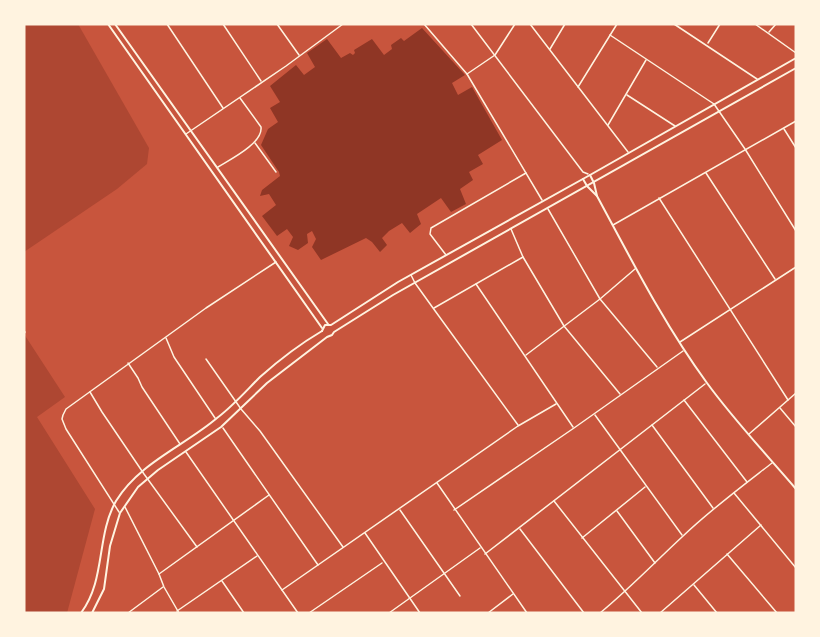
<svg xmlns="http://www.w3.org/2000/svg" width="820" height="637" font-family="Cabin,sans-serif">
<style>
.green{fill:#ae4732}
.water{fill:#8f3625}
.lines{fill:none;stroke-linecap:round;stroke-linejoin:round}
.minor{stroke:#fff3e0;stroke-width:1.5}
.tertiary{stroke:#fff3e0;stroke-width:2}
.secondary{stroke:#fff3e0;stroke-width:2}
</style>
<rect width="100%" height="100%" fill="#c8553d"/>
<g class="green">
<path d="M24,24H78L149,148L147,164L117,189L24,252Z"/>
<path d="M24,334L65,397L37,417L95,509L67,613H24Z"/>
</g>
<path class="water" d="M422,28L465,75L452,83L458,95L472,87L502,140L478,155L483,164L469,172L473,180L460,189L466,204L451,212L441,198L417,214L421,224L410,233L402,223L389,231L382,238L387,245L380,252L372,242L366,238L321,260L312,247L316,239L312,231L307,234L308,243L298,250L289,246L293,237L287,229L277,236L262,216L276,205L269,194L260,196L262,190L280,176L279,172L261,145L268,129L278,122L270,108L280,102L270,86L296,65L304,75L315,67L307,53L327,39L341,58L350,53L353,55L355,53L354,50L372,39L384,55L392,49L391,45L401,38L404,41Z"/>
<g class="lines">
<g class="minor">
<path d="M167,24L223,108"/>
<path d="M223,24L261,81"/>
<path d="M277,24L299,55"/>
<path d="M424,24L467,74L542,200"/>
<path d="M471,24L583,172L588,174"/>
<path d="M530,24L628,152"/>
<path d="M674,24L757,79"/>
<path d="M755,24L796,53"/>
<path d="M769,32L776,24"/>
<path d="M610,35L714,104L745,149L796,231"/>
<path d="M708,43L720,24"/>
<path d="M550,49L565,24"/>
<path d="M467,74L495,55L515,24"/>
<path d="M578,87L617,24"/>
<path d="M627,95L675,126"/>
<path d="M608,125L646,60"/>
<path d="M784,129L796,148"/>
<path d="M186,134L286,66L343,24"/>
<path d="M255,143L276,172"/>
<path d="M218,167C231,159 263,143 261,127L240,98"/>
<path d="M706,173L775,279"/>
<path d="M659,198L788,400"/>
<path d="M548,209L600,299L657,367"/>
<path d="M613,225L796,121"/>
<path d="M511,229L523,257L564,326L620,394"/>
<path d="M446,255L430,234L431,228L526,173"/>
<path d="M411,275L415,283L433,308L518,425"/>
<path d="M476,284L573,427"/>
<path d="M434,308L523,257"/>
<path d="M24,334L25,332"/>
<path d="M166,338L174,357L215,418"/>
<path d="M680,342L796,267"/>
<path d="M526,355L600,299L635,269"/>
<path d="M206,359L241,409L260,431L343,547"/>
<path d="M128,363L138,378L142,387L180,444"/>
<path d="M90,392L102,412L144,474L197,547"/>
<path d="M684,400L747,482"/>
<path d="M780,408L796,427"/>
<path d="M595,415L682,535"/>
<path d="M652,425L713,508"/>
<path d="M223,428L318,565"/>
<path d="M749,434L796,393"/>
<path d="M186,452L298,613"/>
<path d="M437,483L527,613"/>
<path d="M734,493L796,568"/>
<path d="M554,501L642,613"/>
<path d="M125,507L159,574L164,587L179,613"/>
<path d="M400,510L460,596"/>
<path d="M454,510L574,428L683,351"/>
<path d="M617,511L655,563"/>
<path d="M119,512L66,429L62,419L63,415L66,409L206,308L276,262"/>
<path d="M520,529L584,613"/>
<path d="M365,533L420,613"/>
<path d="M582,538L645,487"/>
<path d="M485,554L705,384"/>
<path d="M727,554L777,613"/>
<path d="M159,574L269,495"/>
<path d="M222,581L244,613"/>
<path d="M694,585L717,613"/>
<path d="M282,590L518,426L556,404"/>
<path d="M177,611L257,556"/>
<path d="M128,613L163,587"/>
<path d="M309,613L382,563"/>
<path d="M389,613L480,548"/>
<path d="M488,613L513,594"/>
<path d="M600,613C629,589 654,563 682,537C710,510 741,487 772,463"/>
<path d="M660,613L761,525"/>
</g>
<g class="tertiary">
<path d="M590,175L594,183L597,196"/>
<path d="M583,179L587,186L597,196C631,259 665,326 707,383C734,420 766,454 796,489"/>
</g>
<g class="secondary">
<path d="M108,24L322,328"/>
<path d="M115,24L328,324"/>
<path d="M322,331L325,325H331L398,282L590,175L796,58"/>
<path d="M81,613C106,580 96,536 116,501C139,463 184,446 217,418C233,406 246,391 260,377C279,360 300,344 322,331"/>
<path d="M92,613L104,589L110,546L120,513L138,487L158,470L221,427L267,383L327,337L332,335L334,332L393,295L796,68"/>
</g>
</g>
<rect width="820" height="637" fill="none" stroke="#fff3e0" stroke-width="51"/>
</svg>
